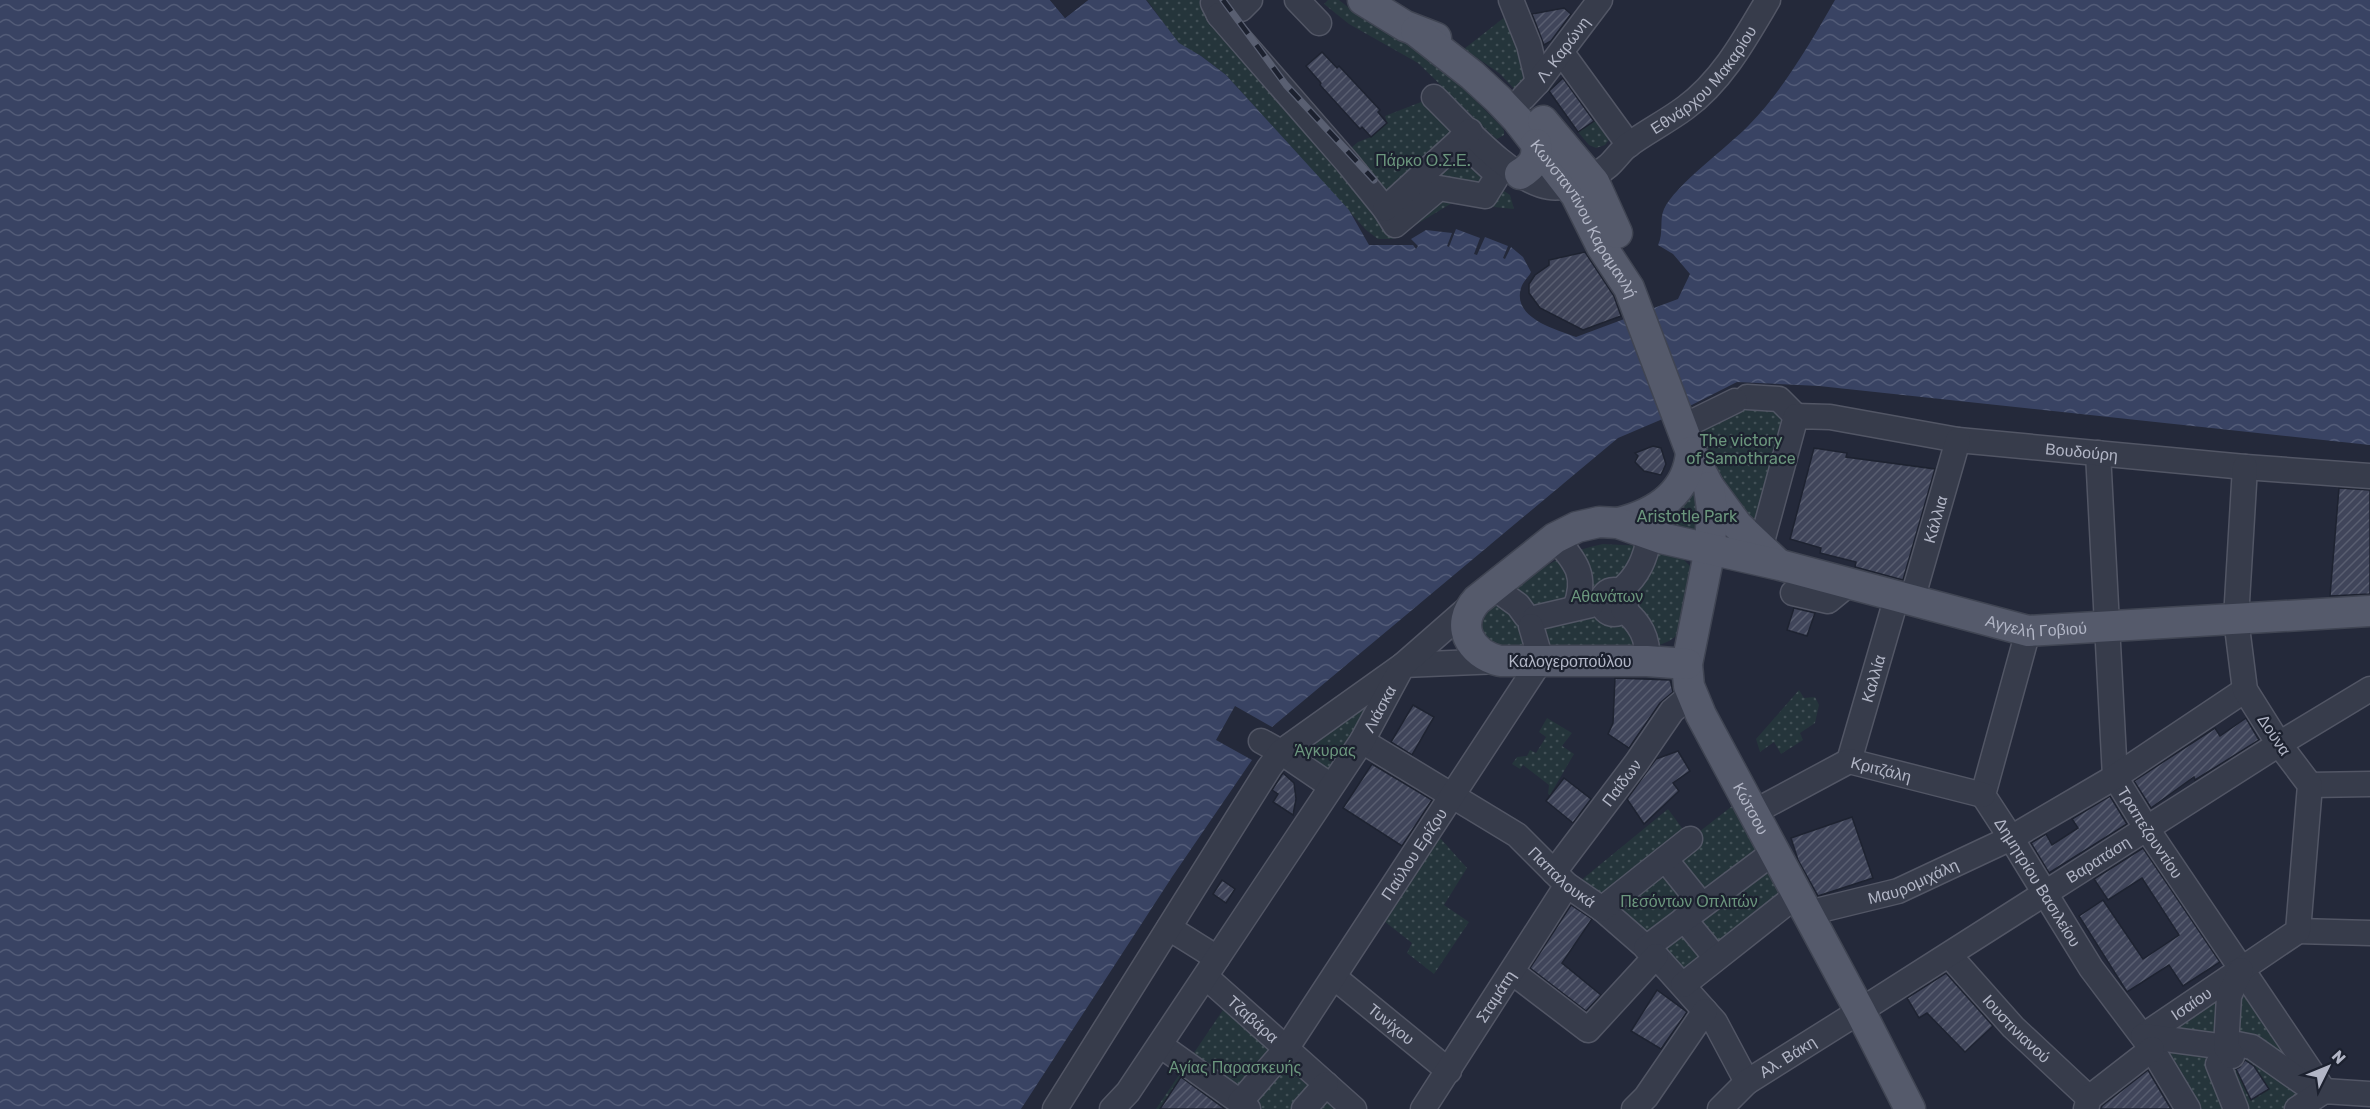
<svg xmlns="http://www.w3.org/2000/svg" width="2370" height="1109" font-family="Rubik,sans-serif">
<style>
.grass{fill:url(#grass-dots)}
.water{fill:url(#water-waves)}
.pier{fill:#24293a}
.building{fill:url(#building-hatch);stroke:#1e2331;stroke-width:1.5}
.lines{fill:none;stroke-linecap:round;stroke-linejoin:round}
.minor-casing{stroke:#525665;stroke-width:27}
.major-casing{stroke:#404553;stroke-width:33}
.minor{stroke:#373c4b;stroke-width:24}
.major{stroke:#555a6b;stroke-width:30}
.rail-casing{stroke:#595f71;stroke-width:7}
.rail{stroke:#1c212f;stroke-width:4.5;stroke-dasharray:14;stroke-linecap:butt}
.labels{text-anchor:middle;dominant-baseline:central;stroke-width:4.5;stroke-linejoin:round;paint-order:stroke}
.street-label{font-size:16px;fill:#b2b6c6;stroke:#1c212f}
.park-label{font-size:16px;fill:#6b967d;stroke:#1c212f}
</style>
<defs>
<pattern id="grass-dots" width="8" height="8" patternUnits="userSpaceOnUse" patternTransform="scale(1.5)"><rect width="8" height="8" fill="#25353b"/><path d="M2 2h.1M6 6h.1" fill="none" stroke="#425056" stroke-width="1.8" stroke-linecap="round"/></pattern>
<pattern id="water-waves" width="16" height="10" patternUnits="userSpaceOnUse" patternTransform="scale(1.5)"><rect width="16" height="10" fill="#394363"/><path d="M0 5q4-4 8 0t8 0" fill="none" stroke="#535c78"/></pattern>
<pattern id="building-hatch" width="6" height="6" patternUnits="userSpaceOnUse" patternTransform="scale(1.5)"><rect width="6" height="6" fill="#40455a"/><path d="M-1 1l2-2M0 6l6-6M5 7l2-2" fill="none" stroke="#595e70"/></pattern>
</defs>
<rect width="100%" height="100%" fill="#24293a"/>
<g class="grass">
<path d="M1147,0H1202L1350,149L1358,142L1371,137L1387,123L1385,116L1434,97L1501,189L1510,195L1514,209L1452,203L1392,239H1378L1366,230L1226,75L1201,56L1179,44Z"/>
<path d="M1328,0H1339L1359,16L1410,43L1450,75L1502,127L1504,131V135L1497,139L1491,134L1418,63L1349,24L1324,4Z"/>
<path d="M1515,9L1529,45L1523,98L1499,73L1464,49Z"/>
<path d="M1601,116L1611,137L1605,145L1596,148L1589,145L1578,132Z"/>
<path d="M1735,401L1796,416L1760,549L1635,518L1666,501L1682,427Z"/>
<path d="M1603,544L1644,546L1681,557L1691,567L1684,629C1674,639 1666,644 1652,647L1504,652L1486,645C1481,630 1479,622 1490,610C1530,578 1550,555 1603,544Z"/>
<path d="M1799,690L1804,698L1815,697L1819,705L1815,723L1800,733L1803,740L1781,754L1774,742L1760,752L1756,739Z"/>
<path d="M1366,692L1380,709L1331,786L1281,752Z"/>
<path d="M1547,718L1572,733L1562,746L1574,754L1550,795L1548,794L1549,785L1523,765L1520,769L1512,764L1517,757L1527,756L1530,750L1536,753L1546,737L1539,732Z"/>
<path d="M1745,796L1798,894L1683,985L1573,889L1585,877L1668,809L1690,839Z"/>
<path d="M1431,828L1467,868L1444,905L1469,922L1434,974L1407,953L1412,943L1375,914Z"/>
<path d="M2241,970L2324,1091L2297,1109H2188L2143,1036Z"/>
<path d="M1227,1004L1340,1109H1156Z"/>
</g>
<path class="water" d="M0,0H1050L1065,18L1088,0H1146L1179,43L1201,56L1226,75L1349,210L1369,245H1413L1416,249L1418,246L1411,239L1426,230L1452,233L1447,246L1449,247L1456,229L1480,238L1474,254L1477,255L1485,237L1508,246L1503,258L1505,259L1511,247L1523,257L1531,272C1529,277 1523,281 1521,288C1512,318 1555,329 1576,337L1678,299L1690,274L1673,254L1658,245C1664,233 1659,220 1664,209C1674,186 1729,146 1749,125C1784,89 1810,43 1835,0H2370V445L1819,386L1737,382L1672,415L1618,438L1272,727L1235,706L1216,740L1252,760L1172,877L1021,1109H0Z"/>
<path class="pier" d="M1050,0H1054L1066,14L1083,0H1088L1065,18Z"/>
<g class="building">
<path d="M1564,8L1571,14L1551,41L1544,45L1532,14Z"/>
<path d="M1322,52L1337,68L1339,66L1380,110L1378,112L1387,123L1371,137L1362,127L1360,129L1320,85L1321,83L1306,66Z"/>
<path d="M1563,78L1594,121L1578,132L1549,91Z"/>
<path d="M1585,252L1614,296L1621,316L1583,330L1540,308L1529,293V284L1535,275L1549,265V260Z"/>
<path d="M1653,446L1661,448L1666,464L1661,475L1644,471L1635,462L1638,456L1635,453Z"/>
<path d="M1814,448L1847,453L1846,457L1935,469L1903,580L1855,567L1856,562L1820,553L1821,548L1790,539Z"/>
<path d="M2339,488L2370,490V594L2330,596Z"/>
<path d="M1794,608L1815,613L1807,636L1787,630Z"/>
<path d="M1615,678L1670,680L1671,683L1673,692L1660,703L1629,748L1608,734L1613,723Z"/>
<path d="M1413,705L1434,717L1412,755L1391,742Z"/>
<path d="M2246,718L2259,740L2195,780L2194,777L2151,808L2134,781L2215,728L2220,736Z"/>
<path d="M1678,751L1690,771L1673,783L1679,791L1644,824L1627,799L1656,759Z"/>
<path d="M1372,764L1432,800L1402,846L1343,808Z"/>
<path d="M1283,773L1294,783L1296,799L1293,815L1273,802L1278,794L1272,790Z"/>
<path d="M1564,778L1591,799L1573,823L1546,801Z"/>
<path d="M2110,796L2127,824L2049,873L2031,843L2046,834L2052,845L2078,828L2072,819Z"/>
<path d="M1852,817L1873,878L1818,896L1798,860L1791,838Z"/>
<path d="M2143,848L2220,962L2183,986L2169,965L2127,992L2079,916L2103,900L2143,959L2179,935L2142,878L2108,900L2094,879Z"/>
<path d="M1222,880L1235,889L1226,903L1213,894Z"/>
<path d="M1571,905L1592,919L1562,963L1601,995L1586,1011L1530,968Z"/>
<path d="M1946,973L1993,1026L1965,1052L1927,1013L1919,1018L1907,998Z"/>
<path d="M1657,990L1687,1012L1661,1049L1631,1031Z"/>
<path d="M2245,1060L2254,1066L2269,1089L2251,1100L2236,1069L2240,1067Z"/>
<path d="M2148,1070L2171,1109H2101L2102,1106Z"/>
<path d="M1181,1077L1225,1109H1160Z"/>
</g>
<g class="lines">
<g class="minor-casing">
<g id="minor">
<path d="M1297,0L1319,23"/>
<path d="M1511,0L1529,45L1538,82"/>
<path d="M1213,3L1219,15L1241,9L1250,0"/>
<path d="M1219,15L1347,162L1385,209L1395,225L1439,188L1485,196L1498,175L1460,140"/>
<path d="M1562,53L1629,145"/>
<path id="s1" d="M1434,97C1462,124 1511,181 1549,187C1567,190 1594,178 1608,166C1615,160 1620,152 1627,146C1646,132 1666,122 1685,108C1722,81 1745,39 1768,0"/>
<path id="s2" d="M1523,98L1538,82L1600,0"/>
<path d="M1385,209L1470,131"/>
<path d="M1747,397L1779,399L1796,416"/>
<path d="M1682,427L1735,401"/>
<path id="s3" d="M2098,453L2115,777L2147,829L2324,1091"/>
<path d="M1555,538C1576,562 1588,576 1575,608"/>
<path id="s4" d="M1760,549L1796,416L1830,417L1958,440L2245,467L2370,476"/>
<path d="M1493,587L1518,605L1526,616"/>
<circle cx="1614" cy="602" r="12"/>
<path d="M1620,591C1639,575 1645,559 1650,535"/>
<path d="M1793,593L1828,601L1850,583"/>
<path id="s5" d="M1912,600L1958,440"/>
<path d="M1623,609C1640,623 1649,638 1647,661"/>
<path d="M1535,618L1591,605"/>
<path id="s6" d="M2028,631L1983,795L2011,838L2091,968L2152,1049L2188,1109"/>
<path d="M1261,741L1281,752L1331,786"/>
<path id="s7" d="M1362,741L1517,835L1567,885L1602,909L1656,956L1715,1022L1747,1082"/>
<path id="s8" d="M1849,761L1897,596"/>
<path d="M2310,785L2370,784"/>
<path id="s9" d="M1754,812L1849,761L1983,795"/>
<path d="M1665,859L1702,905"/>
<path id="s10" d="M1554,872L1637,762L1672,711L1692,694"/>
<path d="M1602,909L1690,839"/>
<path id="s11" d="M1808,913L1898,891L2011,838L2115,777L2245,690"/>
<path d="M1684,919L1716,958"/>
<path d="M1169,928L1217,958"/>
<path d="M2298,931L2370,933"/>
<path d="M1646,948L1775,851"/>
<path id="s12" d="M1949,955L2013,1027L2089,1098"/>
<path d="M1512,972L1588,1030L1656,956"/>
<path id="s13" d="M1206,977L1354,1109"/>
<path id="s14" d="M1334,977L1449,1071"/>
<path d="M1683,985L1798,894"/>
<path id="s15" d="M2143,1036L2298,931L2310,785L2279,744L2245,690L2236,619L2245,467"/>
<path d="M2143,1036L2226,1047L2218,1064L2236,1109"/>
<path d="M2227,1042L2252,1047L2319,1094"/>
<path d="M1160,1045L1240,1102"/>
<path d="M2232,1056L2226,1047L2229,996L2241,970"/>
<path d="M1055,1109L1269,768L1281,752L1403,665L1500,661"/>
<path id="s16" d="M1112,1109L1128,1092L1362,741L1403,665L1475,602"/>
<path id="s17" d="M1248,1109L1240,1102L1286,1049L1541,660L1531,626"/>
<path d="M1304,1109L1326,1084"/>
<path id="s18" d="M1423,1109L1567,885"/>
<path d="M1634,1109L1646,1097L1705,1011"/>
<path id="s19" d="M1720,1109L1747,1082L1860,1011L2279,744L2370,689"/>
<path d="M2086,1109L2089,1098L2152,1049"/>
<path d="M2297,1109L2324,1091L2370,1094"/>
</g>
</g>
<g class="major-casing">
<g id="major">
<path d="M1363,0L1405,26L1436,38"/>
<path id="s20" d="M1416,31L1472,75L1498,99L1517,119L1576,195L1602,247L1629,288L1691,452L1709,487L1737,525L1778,564"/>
<path d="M1543,121L1594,182L1617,233"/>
<path d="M1520,174C1533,166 1538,159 1536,144"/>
<path id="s21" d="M1709,487L1712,509L1710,549L1687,664L1689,686L1701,715L1860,1011L1910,1109"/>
<path d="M1618,523C1655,514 1688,493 1691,452"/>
<path id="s22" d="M1687,664L1647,661H1500C1470,654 1454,625 1477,600L1555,538L1577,527L1599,522L1618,523L1661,538L1780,565L2028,631L2370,611"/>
</g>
</g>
<use href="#minor" class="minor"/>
<use href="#major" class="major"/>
<g class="rail-casing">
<path id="rail" d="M1223,0L1286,85L1374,180"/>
</g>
<use href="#rail" class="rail"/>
</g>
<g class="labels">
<g class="street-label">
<text stroke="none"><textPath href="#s2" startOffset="63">Λ. Καρώνη</textPath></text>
<text stroke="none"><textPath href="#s1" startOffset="342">Εθνάρχου Μακαρίου</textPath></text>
<text stroke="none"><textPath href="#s20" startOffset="255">Κωνσταντίνου Καραμανλή</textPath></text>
<text stroke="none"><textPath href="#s4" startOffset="426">Βουδούρη</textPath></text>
<text stroke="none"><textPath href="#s5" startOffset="84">Κάλλια</textPath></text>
<text stroke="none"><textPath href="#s22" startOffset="866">Αγγελή Γοβιού</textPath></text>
<text x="1570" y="661">Καλογεροπούλου</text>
<text stroke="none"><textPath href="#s8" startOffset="86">Καλλία</textPath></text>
<text stroke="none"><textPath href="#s16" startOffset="482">Λιάσκα</textPath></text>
<text transform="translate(2274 735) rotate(56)">Δούνα</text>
<text stroke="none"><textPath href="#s9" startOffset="141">Κριτζάλη</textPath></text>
<text stroke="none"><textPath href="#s10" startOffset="112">Παίδων</textPath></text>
<text stroke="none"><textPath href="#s21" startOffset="339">Κώτσου</textPath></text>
<text stroke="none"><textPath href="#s3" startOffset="390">Τραπεζουντίου</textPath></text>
<text stroke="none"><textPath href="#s17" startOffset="314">Παύλου Ερίζου</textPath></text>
<text stroke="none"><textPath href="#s19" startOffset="454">Βαρατάση</textPath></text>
<text stroke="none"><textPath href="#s7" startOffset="243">Παπαλουκά</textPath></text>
<text stroke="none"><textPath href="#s11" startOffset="110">Μαυρομιχάλη</textPath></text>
<text stroke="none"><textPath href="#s6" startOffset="273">Δημητρίου Βασιλείου</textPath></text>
<text stroke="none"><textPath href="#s18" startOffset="134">Σταμάτη</textPath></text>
<text stroke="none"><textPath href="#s15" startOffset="58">Ισαίου</textPath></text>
<text stroke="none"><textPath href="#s13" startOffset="63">Τζαβάρα</textPath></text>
<text stroke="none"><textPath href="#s14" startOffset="74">Τυνίχου</textPath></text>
<text stroke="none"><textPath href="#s12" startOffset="100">Ιουστινιανού</textPath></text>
<text stroke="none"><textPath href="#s19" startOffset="86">Αλ. Βάκη</textPath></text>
</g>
<g class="park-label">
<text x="1423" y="160">Πάρκο Ο.Σ.Ε.</text>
<text x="1741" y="440">The victory<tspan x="1741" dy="18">of Samothrace</tspan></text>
<text x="1687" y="516">Aristotle Park</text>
<text x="1607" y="596">Αθανάτων</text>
<text x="1325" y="750">Άγκυρας</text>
<text x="1689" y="901">Πεσόντων Οπλιτών</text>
<text x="1235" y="1067">Αγίας Παρασκευής</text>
</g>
</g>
<g transform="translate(2328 1067) rotate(47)" stroke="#1c212f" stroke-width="4.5" paint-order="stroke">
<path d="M0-4.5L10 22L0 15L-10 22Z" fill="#b2b6c6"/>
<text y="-9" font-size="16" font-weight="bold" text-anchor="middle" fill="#b2b6c6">N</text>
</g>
</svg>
